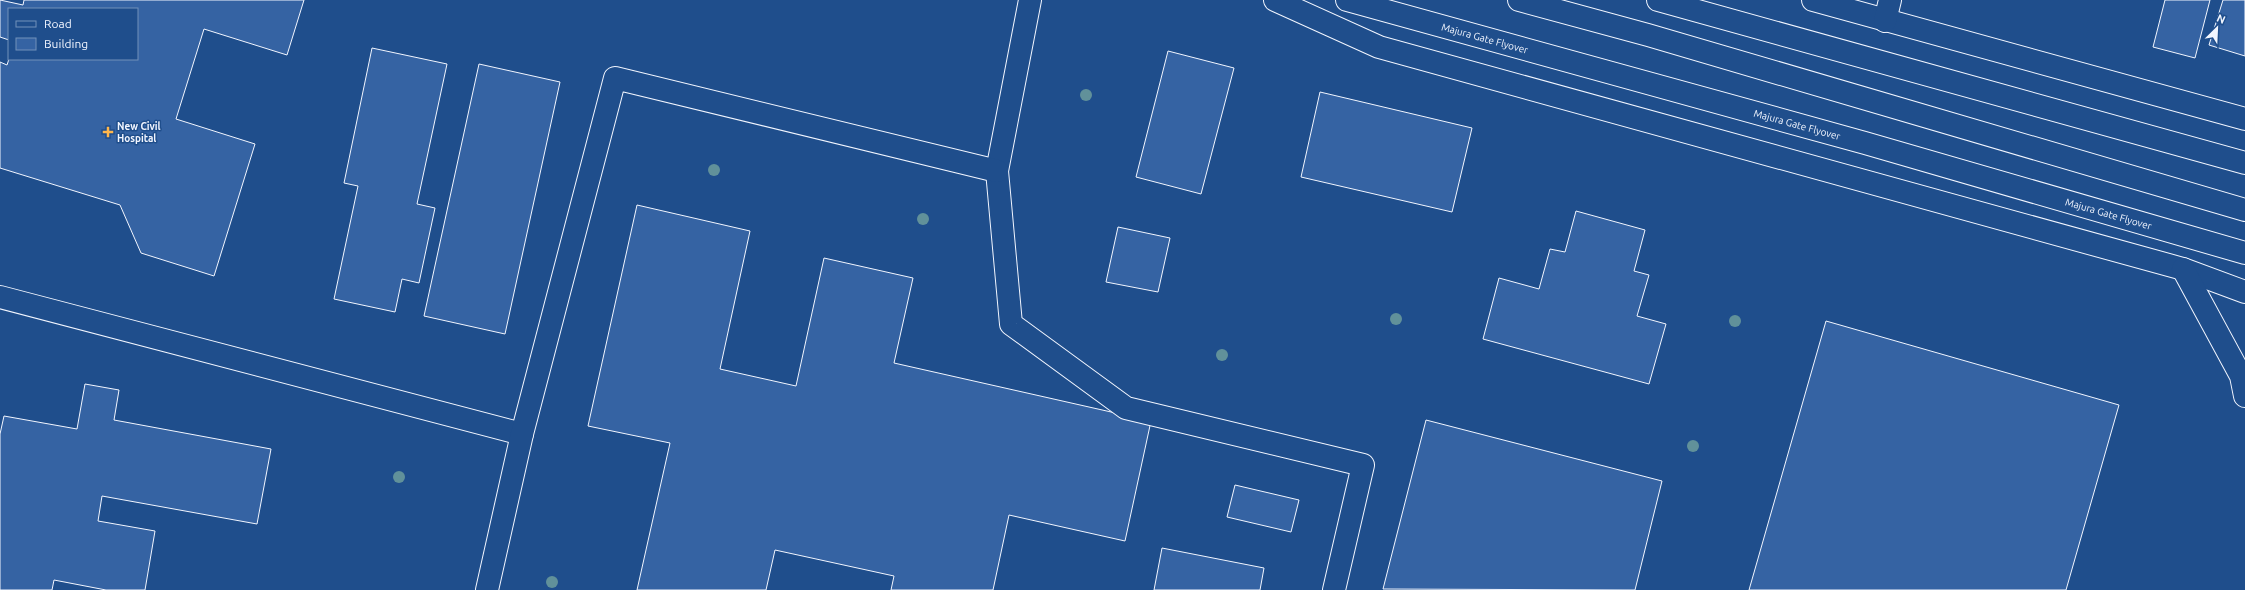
<svg xmlns="http://www.w3.org/2000/svg" width="2245" height="590" font-family="Ubuntu,sans-serif">
<style>
.building{fill:#3563a3;stroke:#f2f6ff}
.lines{fill:none;stroke-linecap:round;stroke-linejoin:round}
.minor-casing{stroke:#f2f6ff;stroke-width:24}
.highway-casing{stroke:#f2f6ff;stroke-width:24}
.minor{stroke:#1f4e8c;stroke-width:22}
.highway{stroke:#1f4e8c;stroke-width:22}
.tree{fill:#61919a}
.poi-dot{fill:#ffb74d;stroke:#1f4e8c;stroke-width:1.5}
.labels{text-anchor:middle;dominant-baseline:central;stroke-width:3;stroke-linejoin:round;paint-order:stroke}
.street-label{font-size:10px;fill:#f2f6ff;stroke:#1f4e8c}
.poi-label{font-size:10px;font-weight:bold;fill:#f2f6ff;stroke:#1f4e8c;text-anchor:start}
</style>
<rect width="100%" height="100%" fill="#1f4e8c"/>
<g class="building">
<path d="M0,0L23,5L24,0H304L287,55L204,29L176,119L255,144L214,276L141,253L120,205L0,168V62L7,65L9,59H137V9H9V40L0,37Z"/>
<path d="M2165,0H2210L2195,58L2153,47Z"/>
<path d="M2223,0H2245V56L2209,45Z"/>
<path d="M372,48L447,64L417,204L435,208L419,283L402,279L395,312L334,299L358,186L344,183Z"/>
<path d="M1168,51L1234,68L1201,194L1136,177Z"/>
<path d="M479,64L560,82L505,334L424,316Z"/>
<path d="M1320,92L1472,128L1452,212L1301,177Z"/>
<path d="M637,205L750,231L720,369L796,386L824,258L913,278L894,363L1151,421L1125,541L1009,515L993,590H891L894,576L775,550L766,590H637L670,443L588,426Z"/>
<path d="M1576,211L1645,230L1634,271L1649,275L1637,316L1666,324L1649,384L1483,339L1499,278L1539,289L1550,249L1565,252Z"/>
<path d="M1118,227L1170,238L1158,292L1106,282Z"/>
<path d="M1826,321L2119,405L2066,590H1749Z"/>
<path d="M85,384L119,390L114,420L271,449L257,524L102,496L98,521L155,531L145,590H106L54,580L52,590H0V434L4,416L77,429Z"/>
<path d="M1426,420L1662,481L1635,590L1383,589Z"/>
<path d="M1235,485L1299,500L1291,532L1227,517Z"/>
<path d="M1162,548L1264,568L1260,590H1154Z"/>
</g>
<g class="lines">
<g class="minor-casing">
<g id="minor">
<path d="M1030,0L997,171L1011,324L1126,408L1363,465L1334,590"/>
<path d="M1275,0L1379,47L2183,269L2245,292"/>
<path d="M1813,0L2245,119"/>
<path d="M1885,21L1890,0"/>
<path d="M2183,269L2241,376L2245,396"/>
<path d="M0,297L522,434"/>
<path d="M487,590L522,434L615,78L997,171"/>
</g>
</g>
<g class="highway-casing">
<g id="highway">
<path id="s1" d="M1347,0L1865,143L2245,253"/>
<path d="M1519,0L1648,35L2245,210"/>
<path d="M1658,0L2245,163"/>
</g>
</g>
<use href="#minor" class="minor"/>
<use href="#highway" class="highway"/>
</g>
<g class="tree">
<circle cx="1086" cy="95" r="6"/>
<circle cx="714" cy="170" r="6"/>
<circle cx="923" cy="219" r="6"/>
<circle cx="1396" cy="319" r="6"/>
<circle cx="1735" cy="321" r="6"/>
<circle cx="1222" cy="355" r="6"/>
<circle cx="1693" cy="446" r="6"/>
<circle cx="399" cy="477" r="6"/>
<circle cx="552" cy="582" r="6"/>
</g>
<path class="poi-dot" d="M106 126h4v4h4v4h-4v4h-4v-4h-4v-4h4z"/>
<g class="labels">
<g class="street-label">
<text stroke="none"><textPath href="#s1" startOffset="143">Majura Gate Flyover</textPath></text>
<text stroke="none"><textPath href="#s1" startOffset="467">Majura Gate Flyover</textPath></text>
<text stroke="none"><textPath href="#s1" startOffset="791">Majura Gate Flyover</textPath></text>
</g>
<g class="poi-label">
<text x="117" y="126">New Civil<tspan x="117" dy="12">Hospital</tspan></text>
</g>
</g>
<rect x="8" y="8" width="130" height="52" fill="#1f4e8c" stroke="#7391ba"/>
<rect x="16" y="21" width="20" height="6" fill="#1f4e8c" stroke="#7391ba"/>
<text x="44" y="28" font-size="12" fill="#f2f6ff">Road</text>
<rect x="16" y="38" width="20" height="12" fill="#3563a3" stroke="#7391ba"/>
<text x="44" y="48" font-size="12" fill="#f2f6ff">Building</text>
<g transform="translate(2217 28) rotate(24)" stroke="#1f4e8c" stroke-width="3" paint-order="stroke">
<path d="M0-3L7 15L0 10L-7 15Z" fill="#f2f6ff"/>
<text y="-6" font-size="11" font-weight="bold" text-anchor="middle" fill="#f2f6ff">N</text>
</g>
</svg>
